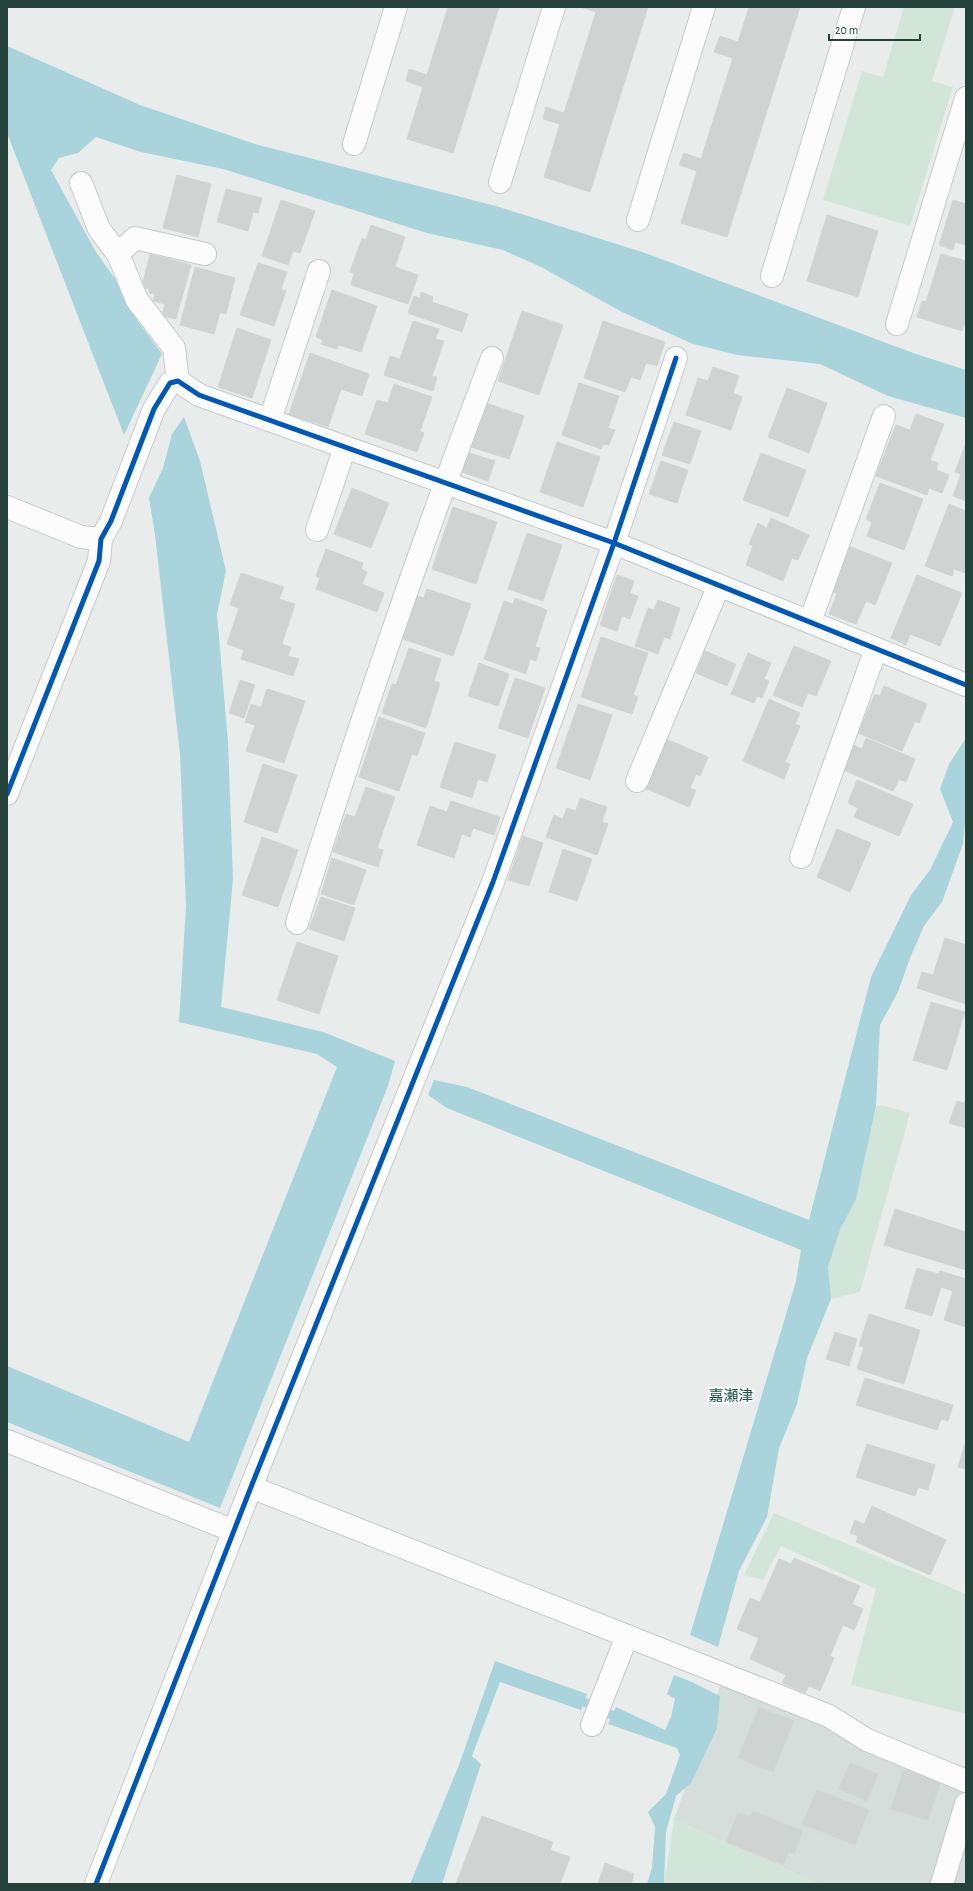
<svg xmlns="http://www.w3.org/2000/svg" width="973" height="1891" font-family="'Alegreya Sans','Noto Sans JP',sans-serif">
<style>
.built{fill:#d6dedb}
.green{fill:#d1e6d8}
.water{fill:#a9d4db}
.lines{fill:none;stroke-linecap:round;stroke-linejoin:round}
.stream{stroke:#a9d4db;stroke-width:9}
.building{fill:#cfd4d2;stroke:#d1d6d4}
.minor-casing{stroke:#c5cac8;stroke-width:24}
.minor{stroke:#fcfcfc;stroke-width:22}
.cycleway-casing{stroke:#f7fbf9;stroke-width:8}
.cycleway{stroke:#0057b8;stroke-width:5}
.labels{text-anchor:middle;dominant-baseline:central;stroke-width:4;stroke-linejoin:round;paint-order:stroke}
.neighbourhood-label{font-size:15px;fill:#1f5548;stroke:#f7fbf9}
</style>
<rect width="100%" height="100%" fill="#e8edeb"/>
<path class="built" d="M726,1669L867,1735L966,1767V1884H819L674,1820Z"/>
<g class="green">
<path d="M904,7H955L932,81L953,87L910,226L823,200L862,71L883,77Z"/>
<path d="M882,1105L910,1113L860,1292L831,1299L828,1267L840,1230L856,1199L876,1106Z"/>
<path d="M774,1513L966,1594V1714L851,1685L876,1589L781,1546L763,1580L744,1575Z"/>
<path d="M674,1820L819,1884H664Z"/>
</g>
<g class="water">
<path d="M7,46L140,105L255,144L496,206L645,253L916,354L966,370V418L888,396L820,364L737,355L693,344L622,312L541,267L503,250L427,233L223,169L141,152L96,137L78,153L59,158L51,170L96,252L116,280L129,309L162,354L124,435L7,133Z"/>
<path d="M184,417L200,461L226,571L217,614L228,742L233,879L221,1007L323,1032L395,1061L388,1086L220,1508L7,1422V1366L189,1442L337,1067L317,1054L179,1022L186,906L180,754L155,535L149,498L163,468L172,434Z"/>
<path d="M966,738V810L963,844L942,902L924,926L910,958L898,992L880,1025L876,1106L856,1199L840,1230L828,1267L831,1299L807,1358L797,1404L779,1448L767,1517L739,1571L718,1647L690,1635L796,1281L801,1250L447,1108L428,1095L434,1080L467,1087L809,1220L871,977L911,895L930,870L953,822L940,789L949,764Z"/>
<path d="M495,1661L587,1694L581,1710L500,1682L472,1756L481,1764L442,1884H410L459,1765Z"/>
<path d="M674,1675L692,1682L720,1696L717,1728L691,1783L676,1796L666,1832L664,1884H647L652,1868L655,1827L648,1812L666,1794L680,1755L677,1748L608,1724L616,1707L665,1730L671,1717L675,1699L667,1694Z"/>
</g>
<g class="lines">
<path class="stream" d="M584,1702L612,1715"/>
</g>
<g class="building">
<path d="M448,7H499L453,153L407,139L423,87L406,81L409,69L427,75Z"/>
<path d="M580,7H648L590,192L544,177L560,124L543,119L546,107L564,113L596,12Z"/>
<path d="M749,7H800L727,237L681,223L697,171L679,165L684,153L701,159L733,58L714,52L720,36L738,42Z"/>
<path d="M177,175L211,184L198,237L163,228Z"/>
<path d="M226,189L262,198L258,213L253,212L248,231L217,222Z"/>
<path d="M281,200L315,211L300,253L293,251L288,265L262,256Z"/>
<path d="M953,200L966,204V245L955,242L953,250L939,245Z"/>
<path d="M827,215L878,231L858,297L807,281Z"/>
<path d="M371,225L405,237L395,267L418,275L408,304L351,285L354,273L350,272L362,238L366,240Z"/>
<path d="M150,254L191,265L176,319L162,316L165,304L153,301L155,294L149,293L150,289L142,287Z"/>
<path d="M941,254L966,261V318L962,331L917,317L922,301L926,302Z"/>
<path d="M258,263L287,272L281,289L286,291L274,326L240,315Z"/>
<path d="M195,267L235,278L226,314L220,312L214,334L180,325Z"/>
<path d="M332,290L377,306L361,352L339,345L337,349L321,344L323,340L316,337Z"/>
<path d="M421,292L433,297L432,302L468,314L462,332L408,313L414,296L420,298Z"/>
<path d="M522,311L563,325L539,395L498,381Z"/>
<path d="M413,321L439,329L435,339L444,341L432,376L437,377L433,391L384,375L390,356L400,359Z"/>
<path d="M603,321L665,342L657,366L646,363L640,380L631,377L625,392L584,378Z"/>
<path d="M237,328L271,340L252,398L218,387Z"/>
<path d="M310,353L369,374L362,396L341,389L328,427L289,414Z"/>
<path d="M713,367L739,376L733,393L742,397L731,430L686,415L698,378L708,381Z"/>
<path d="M579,383L619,396L608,428L615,430L609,445L603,444L601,449L562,435Z"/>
<path d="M394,384L432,397L420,431L424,433L417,452L365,434L377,400L388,403Z"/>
<path d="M787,388L827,403L809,453L768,437Z"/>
<path d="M486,403L524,416L509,459L471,447Z"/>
<path d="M916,414L944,424L930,460L938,463L936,470L949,475L942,493L929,488L927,495L876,476L896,425L910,430Z"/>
<path d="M674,422L701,431L690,464L662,455Z"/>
<path d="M557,442L600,457L583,507L540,492Z"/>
<path d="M966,443V501L953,496L961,474L955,472Z"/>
<path d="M469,453L495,461L488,481L462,472Z"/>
<path d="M761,453L806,470L788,517L743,500Z"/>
<path d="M661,461L688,470L677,503L649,494Z"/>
<path d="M880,483L923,499L904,550L867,536L872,522L866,519Z"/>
<path d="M352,488L389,503L371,548L334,534Z"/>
<path d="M949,504L966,511V573L954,569L952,576L925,566Z"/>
<path d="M453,507L497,522L476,584L432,569Z"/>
<path d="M771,518L809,535L798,560L792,558L783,581L746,565L753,546L749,544L758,523L767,528Z"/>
<path d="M527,533L562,545L543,601L508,589Z"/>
<path d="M849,546L892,563L875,605L866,601L856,624L829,614L837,593L831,591Z"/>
<path d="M326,549L363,563L361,569L367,572L362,584L384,593L377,612L316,589L320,578L316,576Z"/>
<path d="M241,573L284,587L279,599L295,604L282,644L291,647L288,656L299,659L293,676L241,659L244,650L227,644L239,608L230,605Z"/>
<path d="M617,575L634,581L630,593L638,596L630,619L622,616L617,631L600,625Z"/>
<path d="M917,575L962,593L940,646L910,634L906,645L891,638Z"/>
<path d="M427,589L471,604L453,656L403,639L417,596L424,598Z"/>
<path d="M515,598L547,610L535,647L540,648L536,661L530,659L526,674L484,659L504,601L513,604Z"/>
<path d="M658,600L680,608L670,639L664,637L658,654L635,646L648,608L654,610Z"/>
<path d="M601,637L648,653L633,695L638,697L632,714L581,697Z"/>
<path d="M794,646L831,661L816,696L808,693L802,707L773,695Z"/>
<path d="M409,648L441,659L434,681L440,683L426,728L382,713L392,684L396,685Z"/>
<path d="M705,651L736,664L727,686L696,673Z"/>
<path d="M748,653L771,663L764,679L769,681L762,698L757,696L754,703L731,694Z"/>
<path d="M479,663L509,674L498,706L468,696Z"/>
<path d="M515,678L545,688L528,738L498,728Z"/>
<path d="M240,680L255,685L244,718L229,713Z"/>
<path d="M884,686L927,704L919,723L915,721L902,751L858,733L875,694L880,696Z"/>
<path d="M267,689L305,701L284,763L246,751L255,725L245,722L251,704L261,707Z"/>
<path d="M769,699L800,713L795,724L800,726L785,762L790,764L784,779L743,761Z"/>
<path d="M578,704L612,715L590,780L556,768Z"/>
<path d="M379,717L425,733L417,756L412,754L399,791L359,777Z"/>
<path d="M866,738L915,759L906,782L899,779L893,791L843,770L854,745L862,749Z"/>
<path d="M666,739L708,757L700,776L696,774L690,788L696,790L689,807L645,788Z"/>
<path d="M455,742L496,755L487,782L478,779L472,798L440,787Z"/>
<path d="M263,764L297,775L277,833L244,822Z"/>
<path d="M857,780L913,804L899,836L854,817L858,808L848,803Z"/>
<path d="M366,787L395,797L377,848L383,850L378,867L333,852L346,814L355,817Z"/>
<path d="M580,798L607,807L602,822L608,824L597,855L546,837L554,815L563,819L567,808L576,811Z"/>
<path d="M451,801L500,817L494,835L473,828L470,837L462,834L454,858L417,845L430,806L447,812Z"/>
<path d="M837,829L871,843L850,892L817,877Z"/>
<path d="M523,836L543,843L529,886L508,880Z"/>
<path d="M262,837L298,850L278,907L242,895Z"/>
<path d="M563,849L592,859L577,901L549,892Z"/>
<path d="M332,858L366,870L354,905L321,894Z"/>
<path d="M321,897L355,908L344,941L309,929Z"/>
<path d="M945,938L966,945V1004L917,988L922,972L933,975Z"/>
<path d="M297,942L338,956L319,1014L277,1000Z"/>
<path d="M931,1002L965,1012L947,1070L913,1060Z"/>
<path d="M966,1099V1128L949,1123L957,1101L964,1103Z"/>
<path d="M895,1209L966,1232V1270L884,1245Z"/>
<path d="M917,1268L939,1274L940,1271L966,1279V1327L944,1320L953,1291L941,1287L932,1316L905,1308Z"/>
<path d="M869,1314L920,1330L904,1384L857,1369L864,1347L859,1346Z"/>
<path d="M835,1332L857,1339L849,1366L826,1359Z"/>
<path d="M865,1378L953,1405L948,1421L941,1419L937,1430L856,1405Z"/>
<path d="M966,1441V1469L958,1467Z"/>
<path d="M867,1444L935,1465L928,1490L918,1487L915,1496L856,1477Z"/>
<path d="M872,1506L946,1540L930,1575L856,1542L858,1536L850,1533L855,1520L864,1524Z"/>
<path d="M794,1558L860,1586L852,1604L863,1609L854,1630L843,1625L830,1656L834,1658L820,1691L809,1686L805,1693L782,1683L786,1675L750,1659L759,1638L737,1629L750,1598L760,1602L779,1559L791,1564Z"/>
<path d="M759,1707L794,1721L773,1772L738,1758Z"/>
<path d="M850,1763L878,1774L867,1801L839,1789Z"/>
<path d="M903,1770L941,1781L928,1820L891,1809Z"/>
<path d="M817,1790L869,1810L855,1845L802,1824Z"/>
<path d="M753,1811L803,1831L794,1854L789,1852L783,1865L726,1842L738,1813L750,1817Z"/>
<path d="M482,1816L553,1842L550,1850L570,1857L560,1884H456Z"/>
<path d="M605,1863L634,1874L631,1884H598Z"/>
</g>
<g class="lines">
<g class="minor-casing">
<g id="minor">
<path d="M354,144L396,7"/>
<path d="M500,182L554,7"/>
<path d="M81,183L99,229L118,254L137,300L174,348L178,381"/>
<path d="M638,220L704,7"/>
<path d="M118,254L135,238L205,254"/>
<path d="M772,276L854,7"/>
<path d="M897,324L966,98"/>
<path d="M270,420L319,271"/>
<path d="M7,507L81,537L101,539"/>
<path d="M317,530L345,447"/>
<path d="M810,622L884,416"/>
<path d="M637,781L719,585"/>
<path d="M7,794L99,561L101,539L111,521L154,409L170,383L178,381L199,395L614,543L966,685"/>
<path d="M801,857L876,649"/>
<path d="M297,923C356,733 421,544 492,358"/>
<path d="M7,1441L234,1531"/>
<path d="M251,1487L829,1716L867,1740L966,1781"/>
<path d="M592,1725L627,1636"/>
<path d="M96,1884L251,1487L493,882L614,543L676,358"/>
<path d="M942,1884L966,1804"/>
</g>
</g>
<use href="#minor" class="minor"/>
<g class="cycleway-casing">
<g id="cycleway">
<path d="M7,794L99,561L101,539L111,521L154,409L170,383L178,381L199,395L614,543L966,685"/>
<path d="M96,1884L251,1487L493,882L614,543L676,358"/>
</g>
</g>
<use href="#cycleway" class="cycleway"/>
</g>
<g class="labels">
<g class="neighbourhood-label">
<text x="731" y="1396">嘉瀬津</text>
</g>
</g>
<rect width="973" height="1891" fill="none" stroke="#24423a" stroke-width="16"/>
<path d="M829 34v6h91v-6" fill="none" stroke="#24423a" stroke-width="2"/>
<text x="835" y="34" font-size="12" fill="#24423a" stroke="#f7fbf9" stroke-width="3" paint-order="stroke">20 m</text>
</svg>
